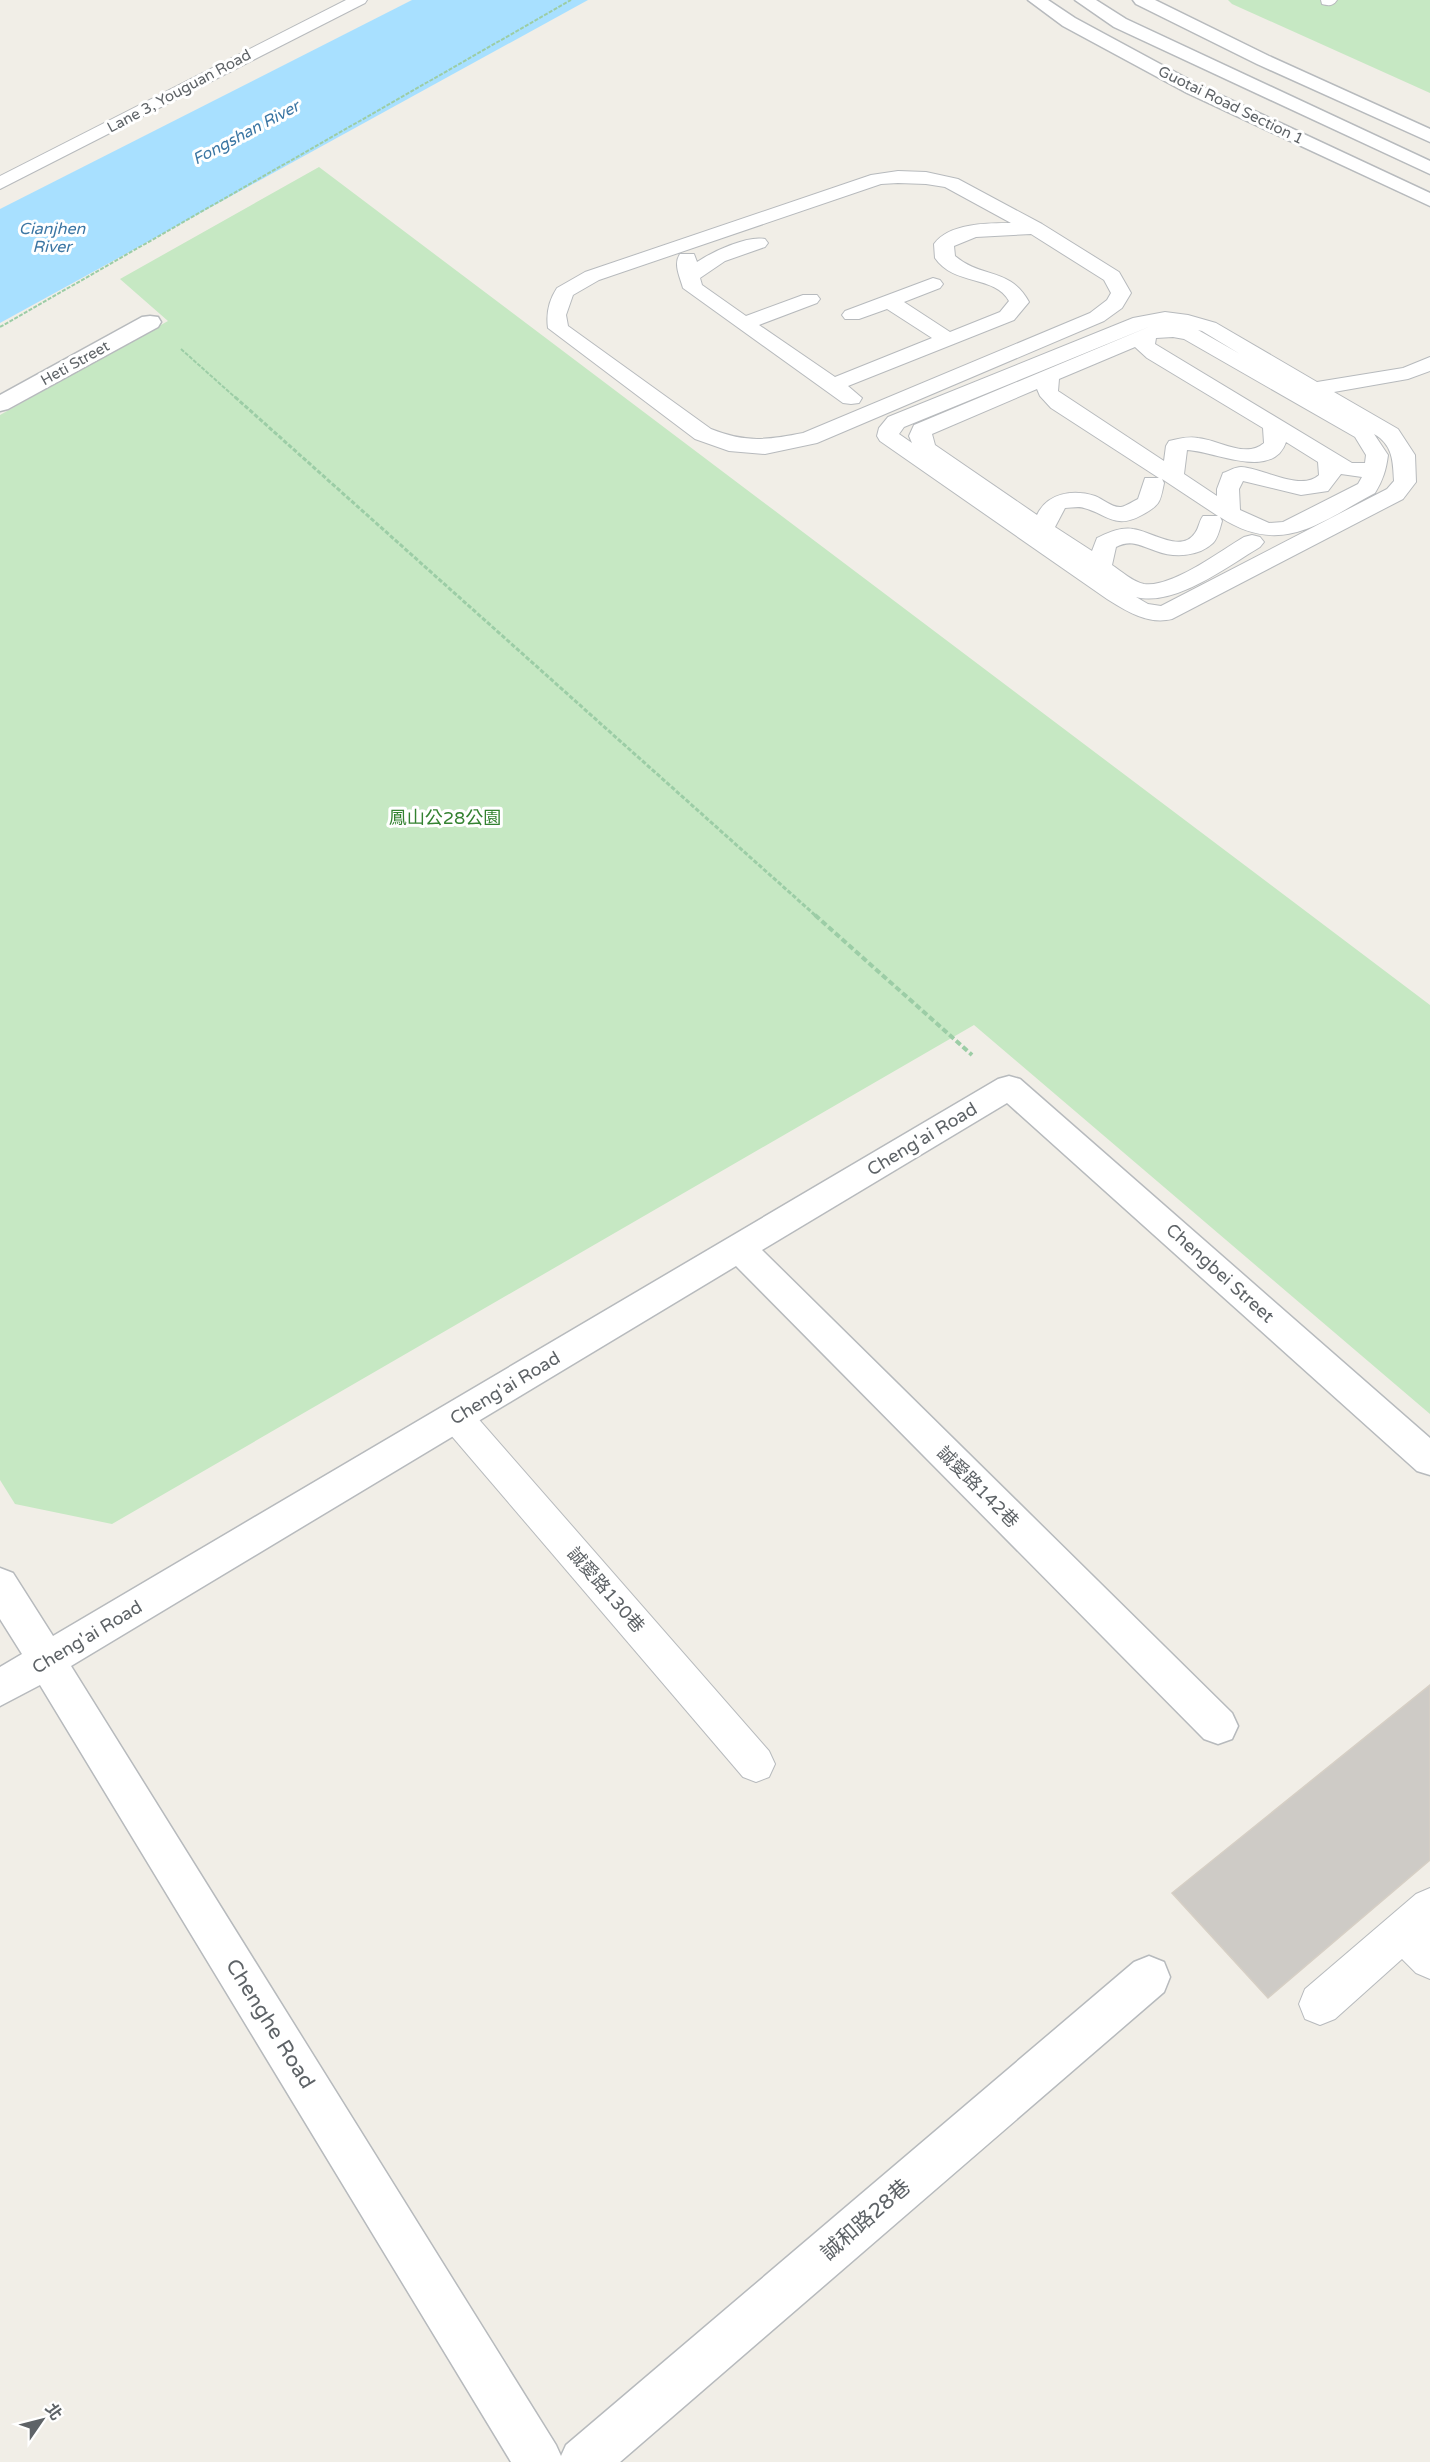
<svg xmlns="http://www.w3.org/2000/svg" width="1430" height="2462" font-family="'Varela Round','Noto Sans TC',sans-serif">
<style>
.green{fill:#c6e8c3}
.water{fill:#a8e0ff}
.building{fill:#cecbc6;stroke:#d6cfc5;stroke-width:1.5}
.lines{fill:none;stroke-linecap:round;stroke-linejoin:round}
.service-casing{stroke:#b7babd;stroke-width:2}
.minor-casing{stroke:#b7babd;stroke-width:3}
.tertiary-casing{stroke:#b7babd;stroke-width:3}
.path-far2{stroke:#9ccda6;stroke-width:2;stroke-dasharray:4 1.5;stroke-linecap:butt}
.path-far1{stroke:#9ccda6;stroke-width:3;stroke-dasharray:4.5 2;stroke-linecap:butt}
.path{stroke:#9ccda6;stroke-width:4;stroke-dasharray:6 3;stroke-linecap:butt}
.service{fill:#fff;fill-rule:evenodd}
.minor{fill:#fff;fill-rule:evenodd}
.tertiary{fill:#fff;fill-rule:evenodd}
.labels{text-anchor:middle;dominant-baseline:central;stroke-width:6;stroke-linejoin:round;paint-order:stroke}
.far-street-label{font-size:15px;fill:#5e6367;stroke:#fff}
.far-water-label{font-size:16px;font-style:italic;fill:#3b76a3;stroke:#fff}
.park-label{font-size:18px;fill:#348231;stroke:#fff}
.street-label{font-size:18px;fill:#5e6367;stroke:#fff}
.near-street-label{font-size:21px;fill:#5e6367;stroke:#fff}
</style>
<rect width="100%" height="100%" fill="#f1eee7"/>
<g class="green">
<path d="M1228,0H1430V93L1232,4Z"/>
<path d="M319,167L1430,1005V1414L974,1025L112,1524L15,1504L0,1480V415L168,321L120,279Z"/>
</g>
<path class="water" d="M412,0H588L0,323V209Z"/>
<path class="building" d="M1430,1685V1860L1268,1998L1172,1893Z"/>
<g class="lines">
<g class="service-casing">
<g id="service">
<path d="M346,0H367L365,3L0,189V176Z"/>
<path d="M1321,0H1337C1333,6 1329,6 1322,4Z"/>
<path d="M898,171L926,172L958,179L1042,224L1119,272L1131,293L1122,308L1104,321L817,443L765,454L729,451L695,439L548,328C546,314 549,300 557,288L585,272L871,175ZM898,183L926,184L945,187L1011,223C988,223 949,223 934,244L935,258C954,286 995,275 1009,301L1000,312L950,332L904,302L940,288L943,284L940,280L933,278L845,311L842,315L845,319H859L887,309L932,338L835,377L759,325L817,303L820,299L817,295H803L746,316L702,285L700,278L725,261L765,247L768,243L765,239C747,235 712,252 697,262L694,254H680C673,264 680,277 683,288L843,403L851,404L859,403L862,398L848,386L1014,320L1029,302C1010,267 982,279 955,256L954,246L976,237L1031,234L1104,280L1111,293L1107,300L1090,313L803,433C767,440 746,443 711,429L568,326L566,315L573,295L599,280L881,184Z"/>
<path d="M1165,312L1188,315L1216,323L1317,382L1403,368L1430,357V371L1408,379L1334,392L1398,429L1415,455L1416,482L1403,499L1172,619C1148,625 1126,611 1107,599L880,441L877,436L879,428L888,417L1133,318ZM1151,326L914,425L909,436L912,443L899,434L904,427ZM1198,330L1202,331L1240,354ZM1173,337L1184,339L1355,437L1366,455L1365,463H1352L1155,344L1156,338ZM1135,347L1147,358L1263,428L1264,443C1246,459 1219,440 1198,438C1188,436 1179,439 1169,441L1166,446L1164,461L1058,391L1059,379ZM1037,389L1040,396L1051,408L1159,478H1145L1138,499C1133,501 1127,506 1121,507C1112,508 1103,499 1095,496C1073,489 1047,493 1037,515L935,445L932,434ZM1374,434C1393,445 1393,461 1394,481L1387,489L1161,606L1148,604L1136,597C1175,607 1228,566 1260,547L1264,542L1260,537L1252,535L1244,537C1220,551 1172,588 1144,584C1133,582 1121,571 1112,565L1116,547C1132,539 1140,546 1156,551C1174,558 1198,557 1213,543C1218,538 1220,528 1222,521L1220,517C1281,557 1319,523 1375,493C1383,480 1386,470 1388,455ZM1286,442L1318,462L1319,475C1301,492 1263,468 1241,467C1235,467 1229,471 1223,473L1217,489V496L1184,474L1187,450C1214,451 1273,481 1286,442ZM1341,474L1362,477L1358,484L1283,522L1269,523L1240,510L1239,489L1243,481L1301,495L1328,491ZM1162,479L1218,516H1203C1199,521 1199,528 1195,533C1181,554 1151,531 1133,529C1120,527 1108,533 1097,538L1092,551L1055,527L1065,508C1071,508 1079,506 1084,508C1107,514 1115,530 1142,515C1160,505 1160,503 1164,483Z"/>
<path d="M456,1403L468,1407L769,1751L775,1764L769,1777L756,1782L743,1777L444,1427L439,1417L444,1407Z"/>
<path d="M1430,1888V1979L1416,1973L1402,1959L1335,2019L1320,2025L1305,2019L1299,2004L1305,1989L1416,1894Z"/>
</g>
</g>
<g class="minor-casing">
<g id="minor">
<path d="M150,316L158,317L161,322L158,327L8,409L0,411V395L142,317Z"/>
<path d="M1009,1076L1020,1079L1430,1438V1475L1417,1471L1007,1103L762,1250L1232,1713L1238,1726L1232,1739L1218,1744L1204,1739L736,1266L71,1666L556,2445L561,2456L566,2445L1134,1962L1149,1956L1164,1962L1170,1977L1164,1992L620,2462H511L40,1685L0,1706V1667L22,1654L0,1619V1568L13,1573L53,1636L998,1079Z"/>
</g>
</g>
<g class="tertiary-casing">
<g id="tertiary">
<path d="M1028,0H1048L1075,18L1199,85L1430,193V206L1187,93L1063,26Z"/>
<path d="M1075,0H1096L1126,19L1430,161V174L1114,27Z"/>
<path d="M1133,0H1155L1269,56L1430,129V142L1257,64L1136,4Z"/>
</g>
</g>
<g class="path-far2">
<path d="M0,327L571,0"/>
<path d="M181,349L237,399"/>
</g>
<path class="path-far1" d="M235,397L816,916"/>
<path class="path" d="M815,915L972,1055"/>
<use href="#service" class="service"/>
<use href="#minor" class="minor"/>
<use href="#tertiary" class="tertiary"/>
</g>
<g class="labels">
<g class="far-street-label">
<text transform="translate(179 91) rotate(-28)">Lane 3, Youguan Road</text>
<text transform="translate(1231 105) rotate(26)">Guotai Road Section 1</text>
<text transform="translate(75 363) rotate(-29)">Heti Street</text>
</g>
<g class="far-water-label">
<text transform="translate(246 133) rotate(-28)">Fongshan River</text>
<text x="52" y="229">Cianjhen<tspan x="52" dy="18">River</tspan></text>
</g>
<g class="park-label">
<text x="445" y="818">鳳山公28公園</text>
</g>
<g class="street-label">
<text transform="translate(922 1139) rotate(-31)">Cheng'ai Road</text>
<text transform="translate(1220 1273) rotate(42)">Chengbei Street</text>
<text transform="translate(505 1388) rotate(-31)">Cheng'ai Road</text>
<text transform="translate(978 1487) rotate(45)">誠愛路142巷</text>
<text transform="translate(606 1590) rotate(49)">誠愛路130巷</text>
<text transform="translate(87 1637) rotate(-31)">Cheng'ai Road</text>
</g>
<g class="near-street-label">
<text transform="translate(270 2024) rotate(58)">Chenghe Road</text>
<text transform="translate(866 2220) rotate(-41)">誠和路28巷</text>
</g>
</g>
<g transform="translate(42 2420) rotate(55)" stroke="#ffffff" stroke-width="4.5" paint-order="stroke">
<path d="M0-4.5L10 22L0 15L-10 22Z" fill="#5e6367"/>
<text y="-9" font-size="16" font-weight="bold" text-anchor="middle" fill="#5e6367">北</text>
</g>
</svg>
